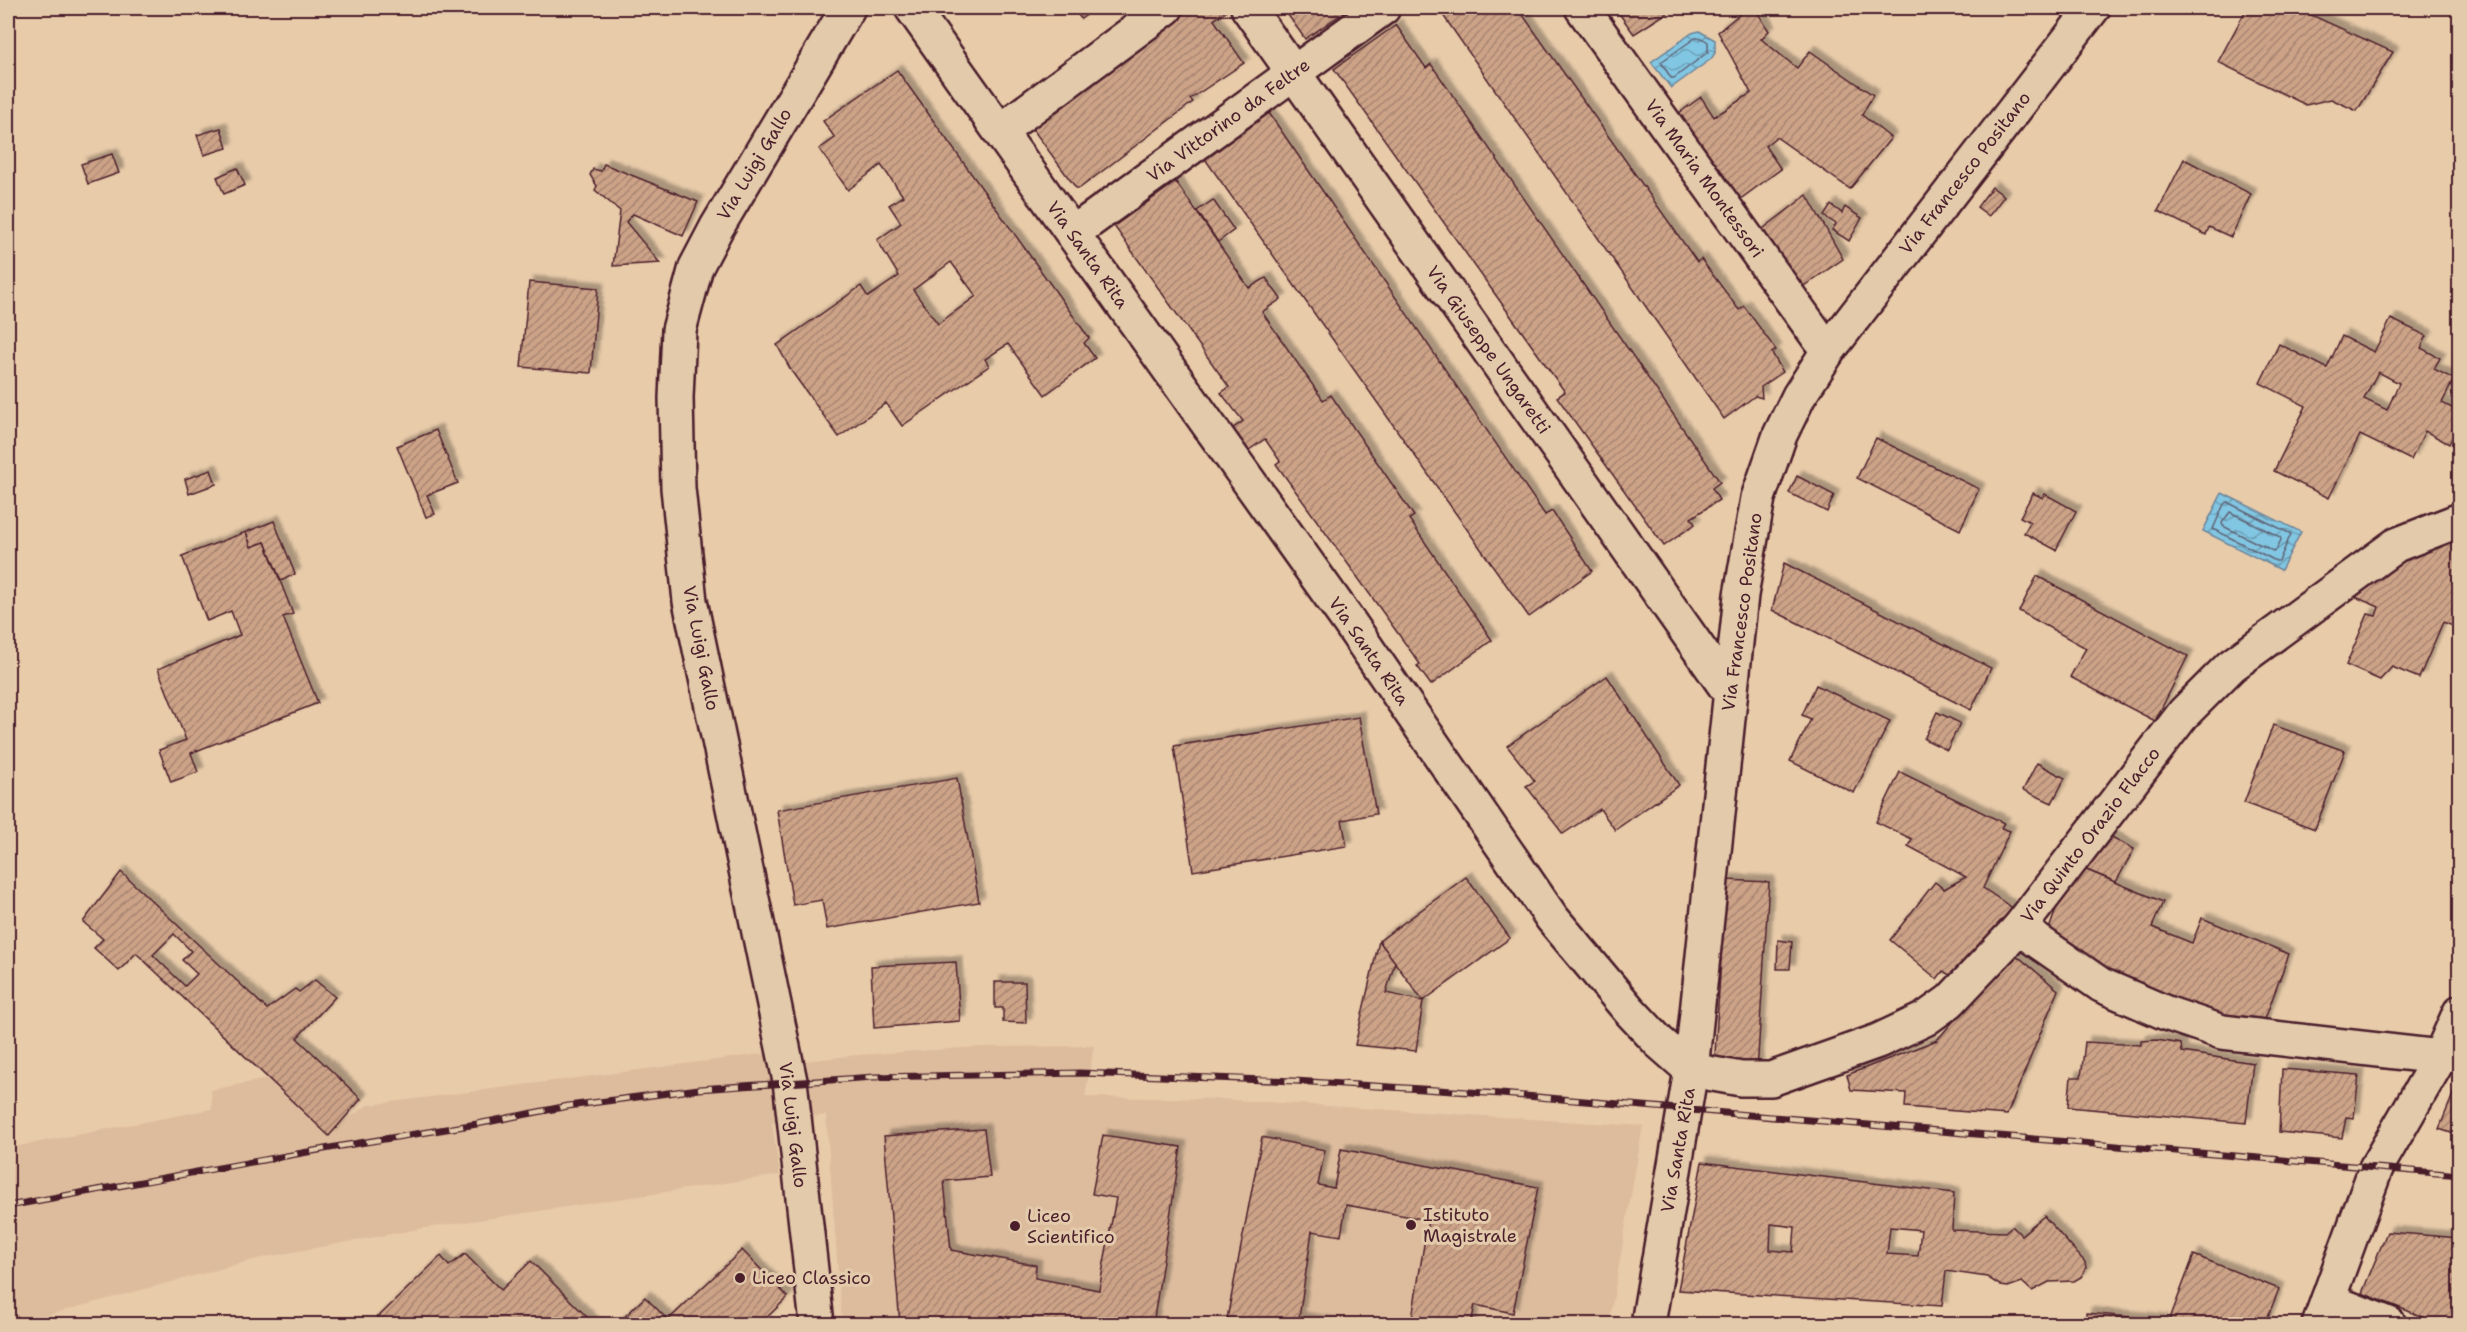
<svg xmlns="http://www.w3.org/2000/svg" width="2467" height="1332" font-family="'Shantell Sans',sans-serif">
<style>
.built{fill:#ddbc9d}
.water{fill:url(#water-waves);stroke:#6b8399;stroke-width:1.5}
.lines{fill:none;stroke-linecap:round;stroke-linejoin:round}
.shore{stroke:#606274;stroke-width:1.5}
.building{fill:url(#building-hatch);stroke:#4a1f2b;stroke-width:1.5;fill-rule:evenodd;filter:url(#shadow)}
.street-casing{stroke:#4a1f2b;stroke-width:38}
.secondary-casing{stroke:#4a1f2b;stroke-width:38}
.street{stroke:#e2caab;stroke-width:33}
.secondary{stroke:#e2caab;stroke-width:33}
.rail-casing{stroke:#4a1f2b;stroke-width:7}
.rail{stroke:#e2caab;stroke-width:4.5;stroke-dasharray:14;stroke-linecap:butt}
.poi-dot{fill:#4a1f2b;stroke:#e2caab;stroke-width:2}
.labels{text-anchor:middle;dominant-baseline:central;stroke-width:6;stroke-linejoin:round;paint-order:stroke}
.street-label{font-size:18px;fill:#4a1f2b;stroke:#e2caab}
.poi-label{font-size:18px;fill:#4a1f2b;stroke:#e2caab;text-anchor:start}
</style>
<defs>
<pattern id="water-waves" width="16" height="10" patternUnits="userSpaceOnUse" patternTransform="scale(1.5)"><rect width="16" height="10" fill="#81c6e2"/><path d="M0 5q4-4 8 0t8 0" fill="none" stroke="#6ca0b7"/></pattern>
<pattern id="building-hatch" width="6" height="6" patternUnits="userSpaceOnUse" patternTransform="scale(1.5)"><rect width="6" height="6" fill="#cda388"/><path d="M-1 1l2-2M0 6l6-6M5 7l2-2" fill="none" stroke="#a8846f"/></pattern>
<filter id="shadow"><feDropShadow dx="5.5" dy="-5.5" stdDeviation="1.5" flood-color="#0004"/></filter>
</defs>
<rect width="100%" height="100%" fill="#e8cba9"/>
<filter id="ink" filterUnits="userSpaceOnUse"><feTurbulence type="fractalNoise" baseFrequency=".0167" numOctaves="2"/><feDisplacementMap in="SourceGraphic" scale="12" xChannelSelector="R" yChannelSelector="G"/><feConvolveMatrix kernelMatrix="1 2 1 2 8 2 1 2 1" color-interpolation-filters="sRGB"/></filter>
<g filter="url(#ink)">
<path class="built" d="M1094,1046L1085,1097L1220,1099L1643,1126L1609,1324H842L826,1115L772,1123L780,1175L419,1229L261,1258L40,1317L41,1324H8V1148L212,1109L211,1090L272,1078L326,1133L368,1105L769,1053L770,1065L857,1055L979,1047Z"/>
<g class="water">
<path d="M1699,31L1715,40V53L1711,59L1671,88L1651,62L1692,33Z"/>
<path d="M2222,493L2301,532L2281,570L2203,531Z"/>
</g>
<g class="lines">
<g class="shore">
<path d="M1695,38H1702L1708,42V52L1674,78H1671L1661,62Z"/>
<path d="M2227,502L2291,534L2279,561H2276L2213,529L2224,504Z"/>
<path d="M2230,512L2280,537L2281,540L2276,550L2273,551L2223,526L2222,523Z"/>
</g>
</g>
<g class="building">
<path d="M1073,8H1096L1081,19Z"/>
<path d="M1184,8H1224L1226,11L1214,20L1244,63L1190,99L1193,102L1080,188H1076L1026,120L1029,113Z"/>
<path d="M1283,8H1350L1305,39Z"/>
<path d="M1438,8H1518L1697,262L1701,259L1739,310L1744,306L1776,350L1772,353L1783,372L1761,387L1762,398L1755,396L1724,419Z"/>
<path d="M1615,8H1668L1670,11L1634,34Z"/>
<path d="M1747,8H1755L1769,31L1761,39L1797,68L1810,51L1873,95L1862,115L1891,138L1850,189L1776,137L1765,146L1781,169L1735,203L1675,116L1701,97L1714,117L1751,93L1718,32Z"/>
<path d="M2247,8H2296L2393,52L2357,111L2331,99L2306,105L2218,62Z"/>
<path d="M1396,25L1426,68L1431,64L1720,482L1712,488L1719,500L1691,518L1695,524L1664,546L1557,397L1565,392L1334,69Z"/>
<path d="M897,70L1089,338L1084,343L1095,358L1045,395L1008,344L985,359L989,366L902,426L886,403L839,437L792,372L777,345L861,286L868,297L899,276L877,240L901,223L889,205L903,196L881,165L848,190L819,149L835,138L823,121ZM951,262L976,296L938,324L913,290Z"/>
<path d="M1269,113L1545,515L1552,511L1592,571L1529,617L1205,159Z"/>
<path d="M221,128L227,148L204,155L197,135Z"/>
<path d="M112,154L119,173L88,184L81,164Z"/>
<path d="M2184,159L2251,194L2231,237L2209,227L2206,235L2158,211Z"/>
<path d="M604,164L698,202L683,236L633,214L626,222L660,263L613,266L620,211L595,190L597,186L590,175L593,169L601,171Z"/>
<path d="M237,168L245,185L224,194L217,177Z"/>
<path d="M1176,182L1249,288L1266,278L1281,299L1262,312L1323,400L1331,395L1414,516L1409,519L1492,640L1431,685L1417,666L1420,664L1276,464L1280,461L1265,439L1243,454L1228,432L1243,421L1221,393L1229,387L1114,226Z"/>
<path d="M1992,187L2004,196L1989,216L1977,207Z"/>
<path d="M1807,195L1843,259L1798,290L1759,232Z"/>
<path d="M1213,200L1234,230L1218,242L1197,211Z"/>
<path d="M1831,205L1842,213L1845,207L1862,218L1849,241L1832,230L1836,224L1824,216Z"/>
<path d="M529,282L598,288L591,373L521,367Z"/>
<path d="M2391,319L2427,336L2421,348L2440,358L2434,369L2454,379L2442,403L2460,412V423L2449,444L2425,431L2411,460L2360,435L2329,498L2274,471L2306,406L2260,383L2279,344L2327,368L2342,336L2374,352ZM2378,372L2399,383L2387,410L2364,399Z"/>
<path d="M436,430L458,483L427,495L435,514L426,517L397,446Z"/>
<path d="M1876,438L1979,489L1960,530L1857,478Z"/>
<path d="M211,470L216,484L189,494L185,479Z"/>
<path d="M1797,476L1834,495L1827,512L1789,493Z"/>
<path d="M2033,493L2043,498L2045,494L2076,511L2056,550L2024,533L2030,522L2020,517Z"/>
<path d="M274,521L295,574L281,581L265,542L251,547L246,532Z"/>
<path d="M246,532L251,547L265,542L293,614L283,617L318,703L191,753L198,772L171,782L159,750L186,740L158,669L240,635L231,611L207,621L182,556Z"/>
<path d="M2447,535L2460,540V629L2443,622L2419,678L2392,667L2380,680L2346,665L2368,614L2376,616L2379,607L2353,596L2388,564Z"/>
<path d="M1784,563L1991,668L1971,710L1772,610Z"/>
<path d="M2037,576L2188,656L2155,721L2070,677L2086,648L2019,611Z"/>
<path d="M1607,676L1679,785L1615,830L1600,809L1563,834L1526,786L1535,781L1507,746Z"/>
<path d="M1816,685L1890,721L1854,793L1790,761L1811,719L1802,715Z"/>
<path d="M1937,712L1960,723L1947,750L1924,739Z"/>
<path d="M1359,717L1376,814L1342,820L1347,846L1193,871L1174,746Z"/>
<path d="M2273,725L2345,751L2315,829L2244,803Z"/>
<path d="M2037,763L2065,778L2052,803L2023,790Z"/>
<path d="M1900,772L2004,823L2001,828L2010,831L1983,888L2020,913L1961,982L1943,971L1937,979L1890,940L1935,882L1944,889L1966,877L1908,846L1912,839L1876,822Z"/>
<path d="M957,778L979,902L827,929L822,900L793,905L777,810Z"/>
<path d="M2108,835L2134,849L2116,882L2084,869Z"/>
<path d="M2084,869L2163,902L2152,927L2192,943L2202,918L2289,954L2262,1027L2150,996L2099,970L2048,932L2061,895Z"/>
<path d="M121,872L267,1009L295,989L299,992L315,980L335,997L297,1038L361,1099L329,1136L136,953L119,971L94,948L103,939L83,922ZM174,934L191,951L182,960L197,974L185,986L153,955Z"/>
<path d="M1466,877L1510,938L1423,1001L1379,941Z"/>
<path d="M1726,880L1769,882L1757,1072L1714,1069Z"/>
<path d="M1778,940L1792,942L1790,969H1777Z"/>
<path d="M1379,941L1395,962L1386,993L1423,1001L1416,1051L1355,1045Z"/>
<path d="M2016,957L2021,959L2058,990L2007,1115L1905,1107L1906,1093L1851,1090L1847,1075L1937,1040L2007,960Z"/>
<path d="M956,962L960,1021L874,1028L871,966Z"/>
<path d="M995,982H1025L1026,1023L1003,1022V1008H995Z"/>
<path d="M2157,1040L2181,1044L2182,1052L2253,1063L2246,1123L2068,1107L2071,1077H2081L2085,1042L2141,1045V1041Z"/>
<path d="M2282,1069L2359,1075L2354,1118L2346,1117L2342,1138L2279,1132Z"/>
<path d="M2460,1077V1136L2439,1129Z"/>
<path d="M984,1129L990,1177L944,1181L951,1250L1036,1265L1035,1278L1099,1290L1116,1198L1092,1194L1103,1135L1181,1147L1153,1324H900L884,1136Z"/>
<path d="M1262,1137L1325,1150L1318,1185L1334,1188L1341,1149L1538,1187L1513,1313L1475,1305L1471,1324H1411L1428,1220L1346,1205L1341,1236L1312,1231L1299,1318L1334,1324H1226Z"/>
<path d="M1702,1162L1954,1193L1952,1230L2005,1232L2012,1226L2021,1235L2044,1216L2085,1262L2086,1268L2081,1277L2074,1281L2049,1282L2032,1291L2022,1282L2008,1287L2001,1286L1987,1277L1946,1271L1942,1306L1678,1290ZM1771,1224L1795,1227L1793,1252L1770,1250ZM1890,1227L1921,1230L1918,1256L1887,1254Z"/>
<path d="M2387,1232L2460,1238V1324H2441L2362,1293Z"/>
<path d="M742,1250L788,1297L760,1324H617L645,1297L668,1320Z"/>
<path d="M465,1254L501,1290L531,1261L594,1324H371L441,1256L449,1266Z"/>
<path d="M2194,1255L2279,1289L2265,1324H2168Z"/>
<path d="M2086,1313L2162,1320V1324H2086Z"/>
</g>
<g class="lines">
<g class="street-casing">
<g id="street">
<path id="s1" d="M1248,8L1730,693"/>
<path id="s2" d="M1582,8L1828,351"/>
<path id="s3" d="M2093,8L1828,351L1799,396L1780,435L1758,498L1741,595L1691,1070L1741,1079H1771L1878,1041L1925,1019L1950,1001L2019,928L2184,713L2231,666L2396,545L2460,520"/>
<path d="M1000,131L1166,8"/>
<path id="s4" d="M1073,233L1383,8"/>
<path d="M2019,928L2101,985L2166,1013L2222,1032L2440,1057"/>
<path d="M2328,1300L2389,1324"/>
<path id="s5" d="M817,1324L790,1081L690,601L678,488L676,398L679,330L696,267L717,227L848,8"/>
</g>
</g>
<g class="secondary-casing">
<g id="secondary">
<path id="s6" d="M912,8L1349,622L1552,918L1629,1010L1659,1042L1691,1070L1648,1324"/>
<path d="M2319,1324L2376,1168L2440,1057L2460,1012"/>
</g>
</g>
<use href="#street" class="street"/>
<use href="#secondary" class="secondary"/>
<g class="rail-casing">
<path id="rail" d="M8,1206L341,1146L477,1124L568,1106L699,1089L874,1077L1080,1073L1295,1081L1501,1094L2460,1175"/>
</g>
<use href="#rail" class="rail"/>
</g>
</g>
<g class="poi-dot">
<circle cx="1411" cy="1225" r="6"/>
<circle cx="1015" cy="1226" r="6"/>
<circle cx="740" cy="1278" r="6"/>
</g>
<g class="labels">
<g class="street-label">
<text stroke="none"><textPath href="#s4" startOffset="192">Via Vittorino da Feltre</textPath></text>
<text stroke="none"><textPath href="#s5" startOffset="1190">Via Luigi Gallo</textPath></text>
<text transform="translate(1965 173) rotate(-52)">Via Francesco Positano</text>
<text stroke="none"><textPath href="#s2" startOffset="210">Via Maria Montessori</textPath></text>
<text stroke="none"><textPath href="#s6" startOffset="303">Via Santa Rita</textPath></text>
<text stroke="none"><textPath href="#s1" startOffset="418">Via Giuseppe Ungaretti</textPath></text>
<text transform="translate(1742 612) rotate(-82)">Via Francesco Positano</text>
<text transform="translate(701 648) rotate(79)">Via Luigi Gallo</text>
<text stroke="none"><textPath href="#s6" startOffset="789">Via Santa Rita</textPath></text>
<text stroke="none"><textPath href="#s3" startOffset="1668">Via Quinto Orazio Flacco</textPath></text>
<text transform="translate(793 1125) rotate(83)">Via Luigi Gallo</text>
<text transform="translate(1678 1150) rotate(-80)">Via Santa Rita</text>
</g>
<g class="poi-label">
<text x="1423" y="1215">Istituto<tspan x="1423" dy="21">Magistrale</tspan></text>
<text x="1027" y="1216">Liceo<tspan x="1027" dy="21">Scientifico</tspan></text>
<text x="752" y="1278">Liceo Classico</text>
</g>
</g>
<rect width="2467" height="1332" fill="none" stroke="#e2caab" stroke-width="30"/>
<rect x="15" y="15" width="2437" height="1302" fill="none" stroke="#4a1f2b" stroke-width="2" filter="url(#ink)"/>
</svg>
